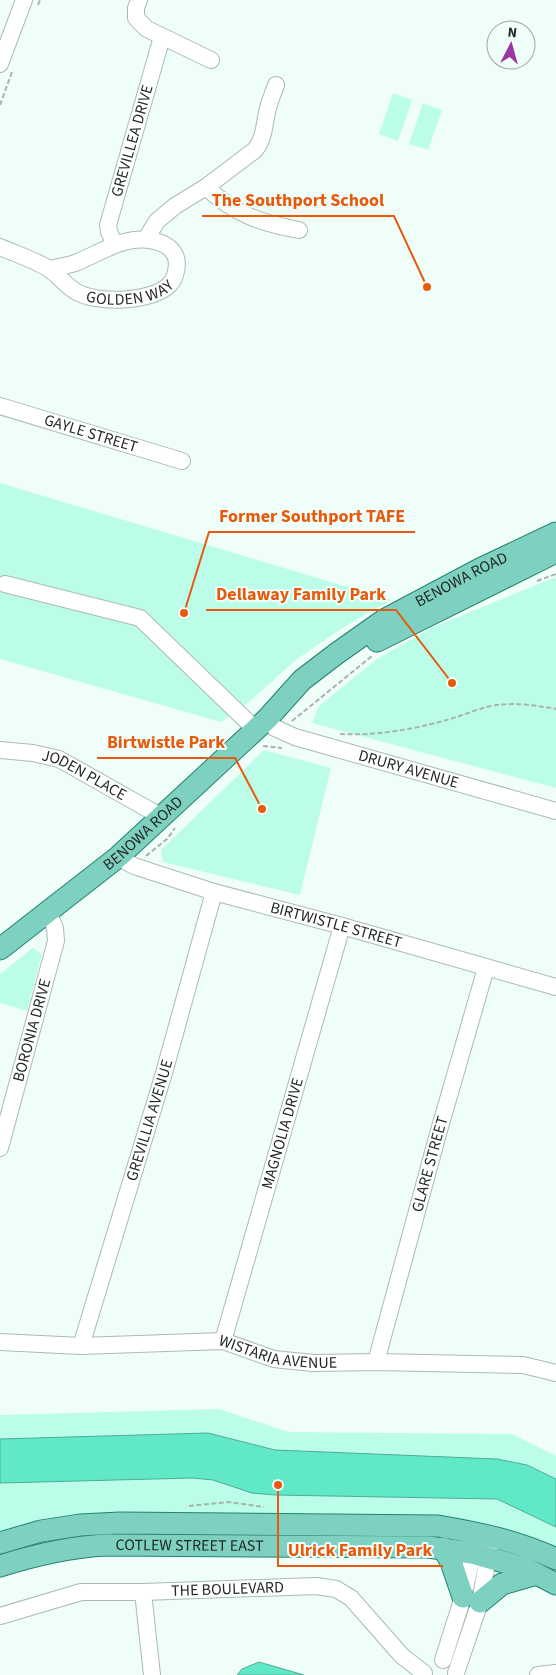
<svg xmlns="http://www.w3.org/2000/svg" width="556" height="1675" font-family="'Source Sans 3',sans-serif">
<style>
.green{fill:#bcfde9}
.water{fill:#61e8c7;stroke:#4dae96}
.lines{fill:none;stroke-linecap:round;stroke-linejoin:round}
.minor-casing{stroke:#a9bbb6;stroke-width:18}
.major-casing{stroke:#25826e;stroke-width:23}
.path{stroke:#a7b3af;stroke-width:2;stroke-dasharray:5 2.5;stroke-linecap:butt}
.minor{stroke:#fff;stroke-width:16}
.major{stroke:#7ed1c0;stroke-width:21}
.labels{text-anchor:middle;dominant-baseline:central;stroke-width:4;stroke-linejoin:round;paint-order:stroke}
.street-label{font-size:16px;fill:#1f2624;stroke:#f0fefa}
.leader{fill:none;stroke:#e8590c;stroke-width:2}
.callout-dot{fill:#e8590c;stroke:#f0fefa;stroke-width:2}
.callout-label{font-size:18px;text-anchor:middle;font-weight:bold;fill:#e8590c;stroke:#f0fefa;stroke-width:4;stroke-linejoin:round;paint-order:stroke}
</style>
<rect width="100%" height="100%" fill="#f0fefa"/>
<g class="green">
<path d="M393,93L412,100L398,141L379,134Z"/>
<path d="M423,103L442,110L428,150L409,144Z"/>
<path d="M0,483L391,600L347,625L297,659L249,702L221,722L0,659Z"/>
<path d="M556,577V788L312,723L319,706L377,659L431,628Z"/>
<path d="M264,750L331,768L300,895L163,862L161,850Z"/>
<path d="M33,948L42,954L27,1011L0,1003V974Z"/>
<path d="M219,1409L289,1432L512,1434L556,1456V1551L494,1527L0,1534V1415Z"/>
</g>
<g class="water">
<path d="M208,1433L275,1450L497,1459L527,1465L556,1479V1527L497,1499L275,1495L252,1493L213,1480L193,1478L0,1483V1439Z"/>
<path d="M259,1662L304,1675H237L242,1669Z"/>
</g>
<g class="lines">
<g class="minor-casing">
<g id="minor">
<path d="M139,0L136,8V18L147,29L211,60"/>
<path d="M0,64L24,0"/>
<path d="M206,187C234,214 261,223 299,230"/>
<path d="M146,239L157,221L175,206L206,187L255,150C265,138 264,123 268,108C270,101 273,93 276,85"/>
<path id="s1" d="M115,244L109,232L108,225L162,37"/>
<path id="s2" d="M0,247C16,254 35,260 49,269C58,275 65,285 75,291C95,304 153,303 170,284C176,278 179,263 175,255C171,247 163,243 154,241C125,234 101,253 75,263C66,266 58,267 49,269"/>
<path id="s3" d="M0,406L182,461"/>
<path d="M5,584L140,618L255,729"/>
<path id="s4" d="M267,719L275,728L295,737L556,811"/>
<path id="s5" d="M0,750L33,753L59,759L162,817"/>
<path id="s6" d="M118,857L134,866L214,892L342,926L556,987"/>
<path id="s7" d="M0,1148L56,941L55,928L48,912"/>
<path id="s8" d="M223,1341L342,926"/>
<path id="s9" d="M0,1342L81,1346L223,1341L274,1359L313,1363L376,1362L523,1365L556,1373"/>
<path id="s10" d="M81,1346L164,1073L214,892"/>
<path id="s11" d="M376,1362L438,1134L486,968"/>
<path d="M143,1592L152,1675"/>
<path id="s12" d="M0,1616L81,1592H143L316,1586L336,1589L351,1598L402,1656L424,1673"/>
<path d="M443,1660L463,1597L475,1543"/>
<path d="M456,1673L480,1602L490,1546"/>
<path d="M538,1675L556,1673"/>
</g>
</g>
<g class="major-casing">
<g id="major">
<path d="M377,641L556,552"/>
<path id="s13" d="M0,949L118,857L267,719L302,680L336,654L384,620L480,569L556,533"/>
<path d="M0,1543L41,1531L80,1525L120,1523L438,1526C479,1533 518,1541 556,1559"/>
<path d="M443,1548L451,1562L463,1597"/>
<path id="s14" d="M0,1566C35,1555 69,1547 106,1545L428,1547L472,1553L525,1568L556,1584"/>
<path d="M480,1602L502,1584L537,1574"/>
</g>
</g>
<g class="path">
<path d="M38,5L40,0"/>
<path d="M0,105L12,72"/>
<path d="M537,581L556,574"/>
<path d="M292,721L372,656"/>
<path d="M340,734C376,736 416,729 450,719C464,715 477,709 491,706C513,702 534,705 556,709"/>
<path d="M263,746L282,748"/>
<path d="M146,856L167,839L175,828"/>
<path d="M189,1506L228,1502L264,1507"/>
</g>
<use href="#minor" class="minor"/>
<use href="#major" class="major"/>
</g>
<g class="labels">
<g class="street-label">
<text stroke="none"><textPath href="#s1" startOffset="108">GREVILLEA DRIVE</textPath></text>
<text stroke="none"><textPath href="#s2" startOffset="145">GOLDEN WAY</textPath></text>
<text stroke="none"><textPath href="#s3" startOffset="95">GAYLE STREET</textPath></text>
<text stroke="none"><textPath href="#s13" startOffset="594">BENOWA ROAD</textPath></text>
<text stroke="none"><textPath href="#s4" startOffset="152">DRURY AVENUE</textPath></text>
<text stroke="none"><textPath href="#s5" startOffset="89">JODEN PLACE</textPath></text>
<text stroke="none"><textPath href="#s13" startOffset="184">BENOWA ROAD</textPath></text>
<text stroke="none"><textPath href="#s6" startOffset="229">BIRTWISTLE STREET</textPath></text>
<text stroke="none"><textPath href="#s7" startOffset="122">BORONIA DRIVE</textPath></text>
<text stroke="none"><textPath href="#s10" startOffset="236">GREVILLIA AVENUE</textPath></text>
<text stroke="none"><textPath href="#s8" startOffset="216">MAGNOLIA DRIVE</textPath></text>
<text stroke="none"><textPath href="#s11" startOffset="205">GLARE STREET</textPath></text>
<text stroke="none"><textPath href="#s9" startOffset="280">WISTARIA AVENUE</textPath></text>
<text stroke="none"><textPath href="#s14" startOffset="192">COTLEW STREET EAST</textPath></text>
<text stroke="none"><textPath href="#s12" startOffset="231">THE BOULEVARD</textPath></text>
</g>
</g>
<path class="leader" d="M427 287L394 216H202M184 613L209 532H415M452 683L396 610H206M262 809L235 758H97M278 1485L278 1566H443"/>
<g class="callout-dot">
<circle cx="427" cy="287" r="5"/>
<circle cx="184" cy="613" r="5"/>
<circle cx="452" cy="683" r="5"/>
<circle cx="262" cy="809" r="5"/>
<circle cx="278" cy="1485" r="5"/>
</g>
<g class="callout-label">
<text x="298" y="206">The Southport School</text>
<text x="312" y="522">Former Southport TAFE</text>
<text x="301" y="600">Dellaway Family Park</text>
<text x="166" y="748">Birtwistle Park</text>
<text x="360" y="1556">Ulrick Family Park</text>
</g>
<g transform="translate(511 45) rotate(6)"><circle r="24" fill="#f0fefa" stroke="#9ca8a4"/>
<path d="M0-4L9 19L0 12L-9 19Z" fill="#9838a0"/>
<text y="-8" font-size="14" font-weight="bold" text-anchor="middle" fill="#1f2624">N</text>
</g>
</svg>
